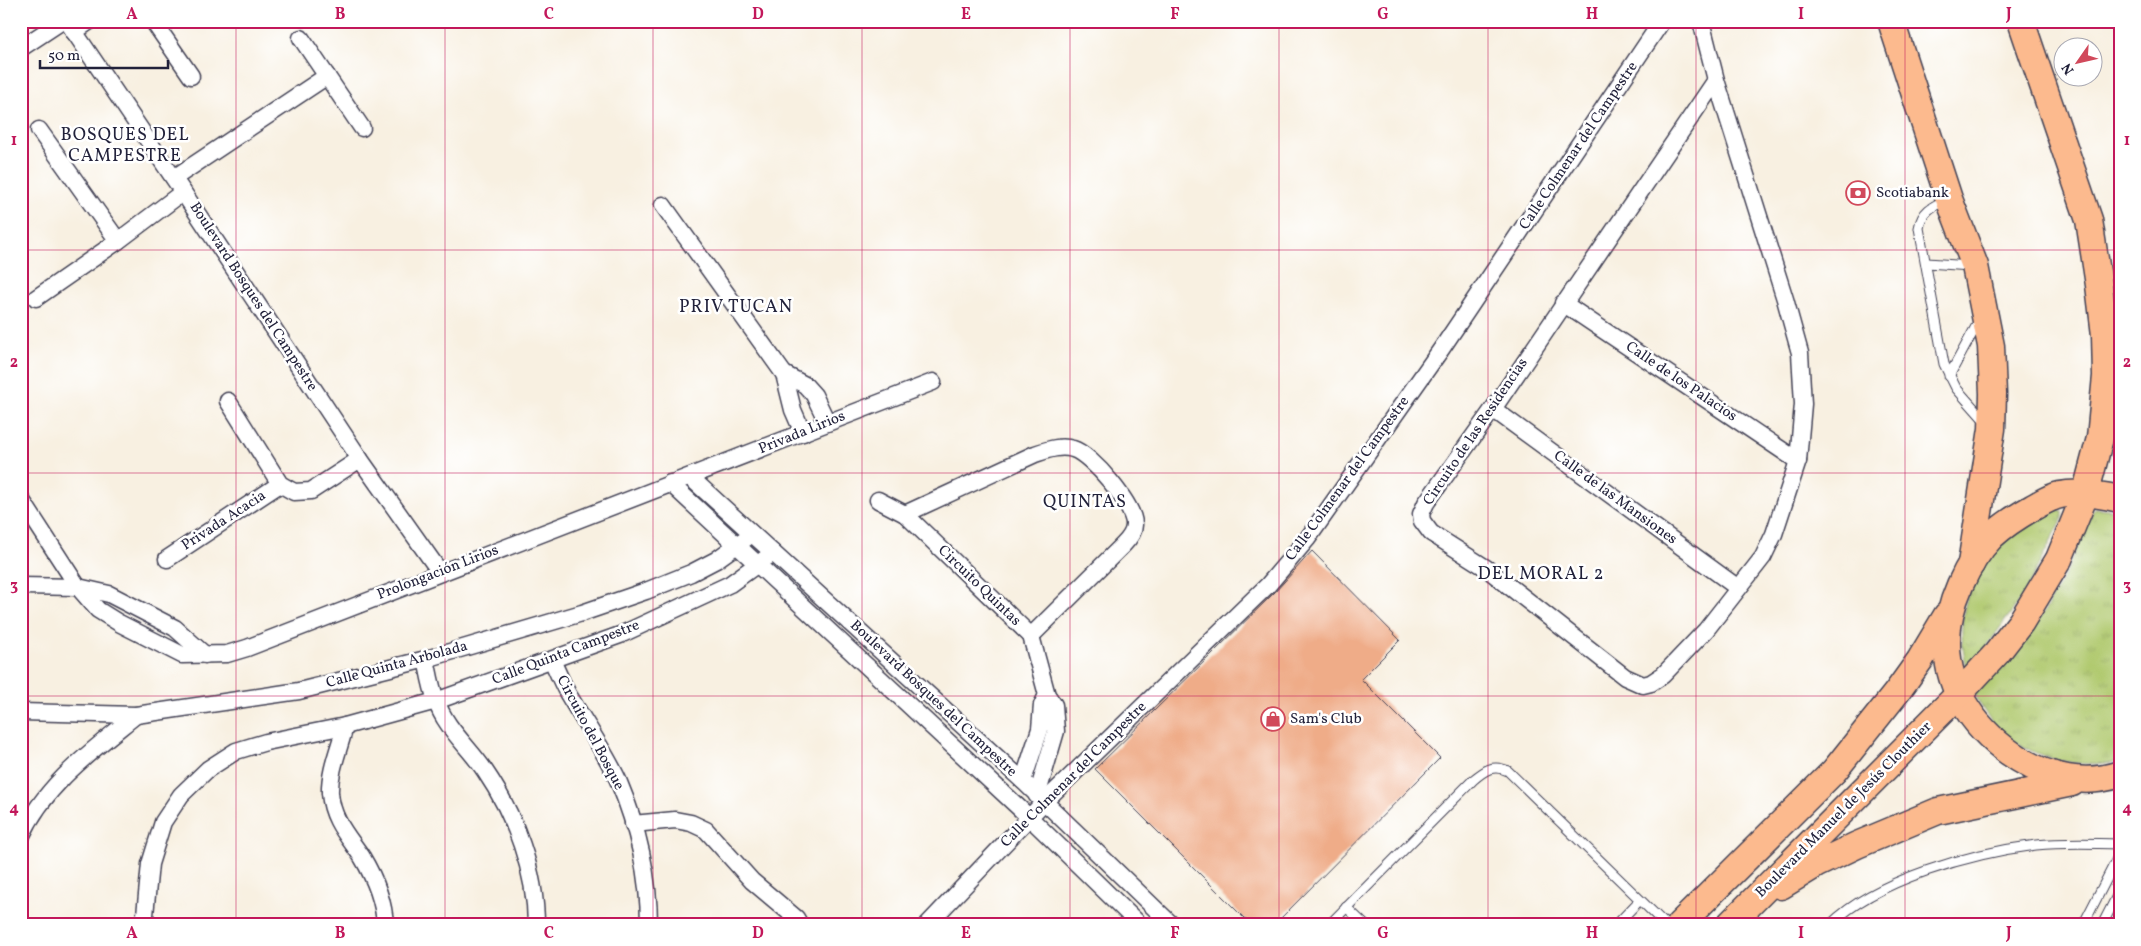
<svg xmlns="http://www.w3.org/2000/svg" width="2141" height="946" font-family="Vollkorn,serif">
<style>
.grass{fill:url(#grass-tufts);stroke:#697654}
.building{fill:#efac88}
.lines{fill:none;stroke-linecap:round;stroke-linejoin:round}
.lane-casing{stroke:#424154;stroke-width:11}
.street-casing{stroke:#424154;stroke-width:19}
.primary-casing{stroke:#424154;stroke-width:29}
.lane{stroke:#fff;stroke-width:9}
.street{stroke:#fff;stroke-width:16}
.primary{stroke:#fcba8e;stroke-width:26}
.grid{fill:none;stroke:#c2185b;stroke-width:1;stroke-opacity:0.55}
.labels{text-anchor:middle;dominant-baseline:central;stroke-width:5;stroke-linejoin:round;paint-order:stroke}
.street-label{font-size:15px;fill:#22223b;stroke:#fff}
.poi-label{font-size:15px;fill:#22223b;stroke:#fff;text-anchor:start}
.quarter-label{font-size:18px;letter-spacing:1px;fill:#22223b;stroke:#fff}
.neatline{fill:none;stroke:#c2185b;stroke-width:2}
.grid-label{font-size:16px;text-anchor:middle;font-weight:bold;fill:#c2185b}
</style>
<defs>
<pattern id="grass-tufts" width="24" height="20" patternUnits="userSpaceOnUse" patternTransform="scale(1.25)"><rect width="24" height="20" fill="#b0c96e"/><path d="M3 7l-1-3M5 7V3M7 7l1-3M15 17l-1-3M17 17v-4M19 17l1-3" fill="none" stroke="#97ac60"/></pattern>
</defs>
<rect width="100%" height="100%" fill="#fff"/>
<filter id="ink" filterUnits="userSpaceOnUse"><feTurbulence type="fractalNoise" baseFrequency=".02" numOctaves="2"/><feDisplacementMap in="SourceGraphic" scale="10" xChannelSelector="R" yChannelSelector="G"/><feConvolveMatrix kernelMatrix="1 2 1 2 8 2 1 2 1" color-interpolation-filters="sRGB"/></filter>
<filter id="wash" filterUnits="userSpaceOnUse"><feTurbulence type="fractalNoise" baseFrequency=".0096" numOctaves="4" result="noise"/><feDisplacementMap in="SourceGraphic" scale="20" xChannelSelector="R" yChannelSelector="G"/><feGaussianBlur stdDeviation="1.12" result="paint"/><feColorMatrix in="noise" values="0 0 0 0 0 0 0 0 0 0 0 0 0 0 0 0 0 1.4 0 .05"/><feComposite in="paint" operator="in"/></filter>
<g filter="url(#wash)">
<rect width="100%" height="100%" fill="#f8f0e1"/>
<g class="grass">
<path d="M2094,508L2120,510V761C2064,772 1999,750 1975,694C2005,665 2033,633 2054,595C2070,568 2081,537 2094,508Z"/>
<path d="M2057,510L2063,512V518L2021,599L1986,647L1967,667C1955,626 1965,588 1989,553C1994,547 2027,522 2035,518C2042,515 2050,513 2057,510Z"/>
</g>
<g id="blocks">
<path class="building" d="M1312,551L1400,640L1361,679L1440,758L1274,925H1251L1095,769L1275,592Z"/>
</g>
</g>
<g filter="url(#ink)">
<use href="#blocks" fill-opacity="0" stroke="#424154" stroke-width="1"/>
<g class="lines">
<g class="lane-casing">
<g id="lane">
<path d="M1947,200C1932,206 1922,211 1919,228L1944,364L1956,388L1987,423"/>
<path d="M1927,263L1971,266"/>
<path d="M1949,376L1979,321"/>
<path d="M1346,907L1365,925"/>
<path d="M1329,925L1473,780C1485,770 1493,764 1508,771L1666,925"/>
<path d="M1616,925L1640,900"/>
<path d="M1830,925C1876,879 1973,853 2036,845C2064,842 2092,843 2120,844"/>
<path d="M2083,925L2120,853"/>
<path d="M2102,925L2120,890"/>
</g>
</g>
<g class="street-casing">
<g id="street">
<path d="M67,21L183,192L360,459L440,572"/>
<path d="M153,21L191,76"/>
<path d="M1701,21L1716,80L1785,299L1800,353L1803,404L1798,461L1774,534L1763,557L1706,630L1663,675L1651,683L1643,685L1625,677L1486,568L1431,533L1422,521L1421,514L1426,503L1493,409L1716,80"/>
<path d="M74,32L90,21"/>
<path d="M301,38L362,128"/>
<path d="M21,48L62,21"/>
<path d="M39,130L118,241"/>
<path d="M174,178L327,76"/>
<path d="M663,205L784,374L793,410L803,433"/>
<path d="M36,298L118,241L183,192"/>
<path d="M1563,303L1798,461"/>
<path d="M784,374L805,385L814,395L827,422"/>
<path d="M228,401L280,484L294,492L311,491L360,459"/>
<path d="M1493,409L1738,588"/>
<path d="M690,477L1023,781L1172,925"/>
<path d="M670,483L1029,817L1140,925"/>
<path d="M21,499L78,587L98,610L119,623L182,655L227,654L247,648L933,382"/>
<path d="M878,500L905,514L1031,636L1047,695L1054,705L1056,731L1037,796"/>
<path d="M905,514L1035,454C1047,450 1060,445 1073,449C1091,454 1135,506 1134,525C1134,533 1128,540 1123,545L1031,636"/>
<path d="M167,559L280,484"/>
<path d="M21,586L78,587L109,594L175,628L205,655"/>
<path d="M426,659C429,673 431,687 436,700C445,728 470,748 485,771C515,815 536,872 536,925"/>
<path d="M552,660C557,671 562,683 568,694C585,723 604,750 618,780C637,825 649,876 649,925"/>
<path d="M21,712L136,715L299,691L426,659L582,613L646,591L691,573L716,560L752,534"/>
<path d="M345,726C340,747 329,771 330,793C332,820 348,836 362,857C374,877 384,901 385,925"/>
<path d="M1023,781L1040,729L1042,705L1047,695"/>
<path d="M633,824L675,820L691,823L706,830L752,881L796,918L800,925"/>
<path d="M21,837C44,785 93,750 136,715"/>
<path d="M144,925L150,864L163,822L181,795L208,769L236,751L266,742L345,726L436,701L620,635L730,584L773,553"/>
<path d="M927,925L1044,802L1268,585L1308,538L1442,348L1662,21"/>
</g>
</g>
<g class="primary-casing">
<g id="primary">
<path d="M1891,21L1949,199L1975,266L1991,346L1993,394L1992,429L1971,564"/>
<path d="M2120,499C2102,495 2078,491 2060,495C2050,497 2041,503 2032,508C2018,516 2004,525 1992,536C1967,562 1947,605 1947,642C1946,691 1979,734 2019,759C2049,778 2085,786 2120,774"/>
<path d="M1781,886L1817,864L1857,845L1938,811L2072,783"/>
<path d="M1679,925L1834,771L1897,692L1920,660L1947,615"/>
<path d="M1729,925L1958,695L1997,653L2021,622L2059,559L2085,495L2100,438L2106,376L2105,335L2099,285L2089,220L2021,21"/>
</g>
</g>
<use href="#lane" class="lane"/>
<use href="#street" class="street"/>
<use href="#primary" class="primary"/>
</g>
</g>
<path class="grid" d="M236,21V925M445,21V925M653,21V925M862,21V925M1070,21V925M1279,21V925M1488,21V925M1696,21V925M1905,21V925M21,250H2120M21,473H2120M21,696H2120"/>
<defs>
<g id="bank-ring" transform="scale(1.25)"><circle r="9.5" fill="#fff" stroke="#d1495b" stroke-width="1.5"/><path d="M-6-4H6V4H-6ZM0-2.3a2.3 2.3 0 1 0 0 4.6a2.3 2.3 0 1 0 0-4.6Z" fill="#d1495b"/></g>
<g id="shop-ring" transform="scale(1.25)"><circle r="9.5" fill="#fff" stroke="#d1495b" stroke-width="1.5"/><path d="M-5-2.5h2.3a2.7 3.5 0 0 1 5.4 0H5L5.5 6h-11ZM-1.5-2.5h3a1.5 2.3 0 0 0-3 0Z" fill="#d1495b"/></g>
</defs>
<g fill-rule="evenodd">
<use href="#bank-ring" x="1858" y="193"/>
<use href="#shop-ring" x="1273" y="719"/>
</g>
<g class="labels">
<g class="street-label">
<text transform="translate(1579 146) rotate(-56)">Calle Colmenar del Campestre</text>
<text transform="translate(253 297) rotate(57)">Boulevard Bosques del Campestre</text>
<text transform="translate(1681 382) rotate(34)">Calle de los Palacios</text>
<text transform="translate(1476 432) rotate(-56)">Circuito de las Residencias</text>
<text transform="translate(802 433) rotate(-22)">Privada Lirios</text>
<text transform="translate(1348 479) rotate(-54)">Calle Colmenar del Campestre</text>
<text transform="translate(1615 498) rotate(36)">Calle de las Mansiones</text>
<text transform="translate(224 521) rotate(-33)">Privada Acacia</text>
<text transform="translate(438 573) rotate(-21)">Prolongación Lirios</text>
<text transform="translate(979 586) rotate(44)">Circuito Quintas</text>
<text transform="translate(566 653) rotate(-21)">Calle Quinta Campestre</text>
<text transform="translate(397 665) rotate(-15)">Calle Quinta Arbolada</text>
<text transform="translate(933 699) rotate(43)">Boulevard Bosques del Campestre</text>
<text transform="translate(590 733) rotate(62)">Circuito del Bosque</text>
<text transform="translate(1074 775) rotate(-45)">Calle Colmenar del Campestre</text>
<text transform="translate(1844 810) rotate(-45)">Boulevard Manuel de Jesús Clouthier</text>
</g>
<g class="poi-label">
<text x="1876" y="193">Scotiabank</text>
<text x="1290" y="719">Sam's Club</text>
</g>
<g class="quarter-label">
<text x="125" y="135">BOSQUES DEL<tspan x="125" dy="21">CAMPESTRE</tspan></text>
<text x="736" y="307">PRIV TUCAN</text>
<text x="1085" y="502">QUINTAS</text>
<text x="1541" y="574">DEL MORAL 2</text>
</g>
</g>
<rect width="2141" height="946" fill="none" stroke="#fff" stroke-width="55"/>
<g transform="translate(2078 62) rotate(236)"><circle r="24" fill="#ffffff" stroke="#a7a7b1"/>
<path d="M0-4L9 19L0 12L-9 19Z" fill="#d1495b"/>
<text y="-8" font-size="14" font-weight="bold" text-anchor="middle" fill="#22223b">N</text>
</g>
<path d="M40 60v8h128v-8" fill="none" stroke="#22223b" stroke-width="2.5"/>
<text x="48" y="60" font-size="15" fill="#22223b" stroke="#ffffff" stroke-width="4" paint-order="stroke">50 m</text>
<rect x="28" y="28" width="2086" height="890" class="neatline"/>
<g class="grid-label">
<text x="132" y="19">A</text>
<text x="340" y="19">B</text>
<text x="549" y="19">C</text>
<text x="758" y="19">D</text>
<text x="966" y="19">E</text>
<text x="1175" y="19">F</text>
<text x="1383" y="19">G</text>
<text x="1592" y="19">H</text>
<text x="1801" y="19">I</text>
<text x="2009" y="19">J</text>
<text x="14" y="145">1</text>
<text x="2127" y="145">1</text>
<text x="14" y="367">2</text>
<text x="2127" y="367">2</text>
<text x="14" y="590">3</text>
<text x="2127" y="590">3</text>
<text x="14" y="813">4</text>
<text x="2127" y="813">4</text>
<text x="132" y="938">A</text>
<text x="340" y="938">B</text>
<text x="549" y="938">C</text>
<text x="758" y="938">D</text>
<text x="966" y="938">E</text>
<text x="1175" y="938">F</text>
<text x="1383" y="938">G</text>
<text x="1592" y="938">H</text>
<text x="1801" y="938">I</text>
<text x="2009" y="938">J</text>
</g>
</svg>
